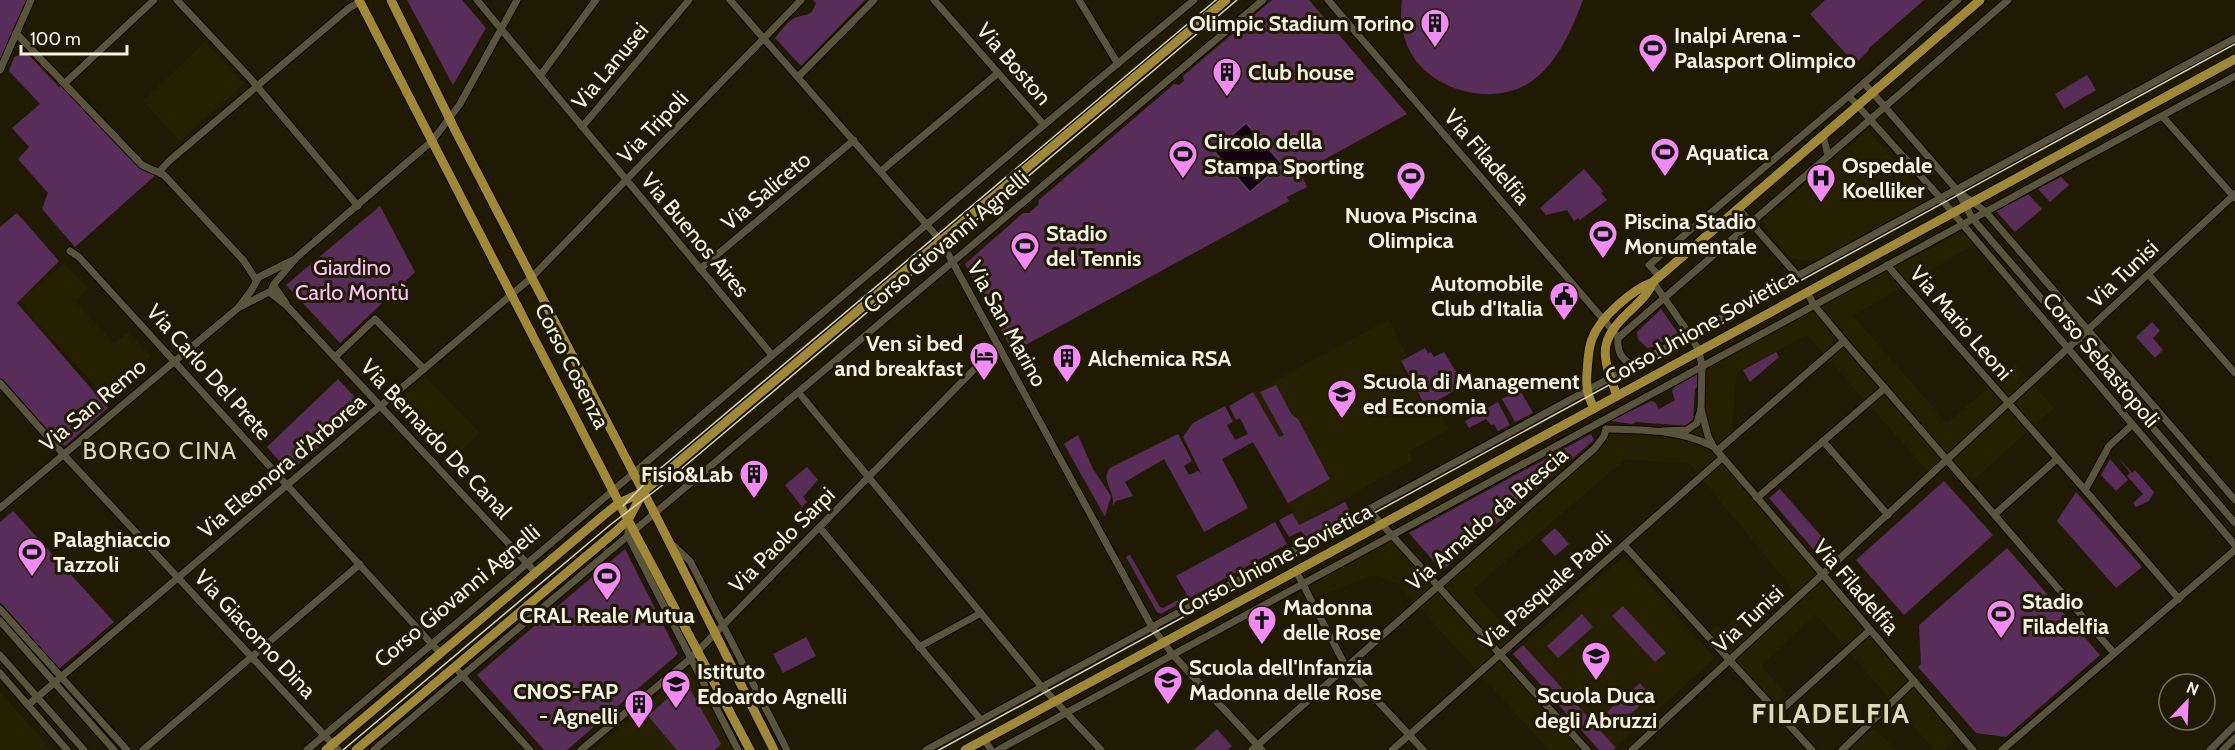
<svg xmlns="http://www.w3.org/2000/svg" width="2235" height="750" font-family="Cabin,sans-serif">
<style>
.built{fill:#271f02}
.green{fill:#592d5a}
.water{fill:#130015;stroke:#574853;stroke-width:1.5}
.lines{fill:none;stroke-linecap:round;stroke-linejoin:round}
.minor-casing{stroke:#0a0500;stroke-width:9}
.major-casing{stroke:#0a0500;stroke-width:11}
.minor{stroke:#5b543d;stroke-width:7}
.major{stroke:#9f8939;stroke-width:9}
.tram{stroke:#d8d4c6;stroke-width:1.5}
.labels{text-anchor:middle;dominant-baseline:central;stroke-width:6;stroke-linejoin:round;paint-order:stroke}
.poi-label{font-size:22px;font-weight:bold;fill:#f5f1e4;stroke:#201a05;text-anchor:start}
.street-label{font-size:22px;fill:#f5f1e4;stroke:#201a05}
.park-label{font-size:22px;fill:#fcc5fc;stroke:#201a05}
.neighbourhood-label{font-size:24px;letter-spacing:1.5px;fill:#e0d8bd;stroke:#201a05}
.district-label{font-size:28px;font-weight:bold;letter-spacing:1.5px;fill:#e0d8bd;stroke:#201a05}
</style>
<rect width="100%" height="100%" fill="#201a05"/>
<g class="built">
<path d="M205,42L244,84L180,141L143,101Z"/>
<path d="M1868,130L1928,199L1814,262L1790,258L1761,222Z"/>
<path d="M1964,231L1975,244L1853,316L1947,423L2015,364L2054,408L1969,484L1948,460L1931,475L1807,335L1737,372L1732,426L1735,430L1715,448L1960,735L1944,750H1934L1816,614L1761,666L1787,694L1772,707L1706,634L1717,625L1727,635L1730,633L1725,628L1740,614L1758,634L1799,597L1690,464L1626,459L1472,590L1516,639L1500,654L1587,750H1549L1398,584L1374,575L1310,600L1302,584L1391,535L1437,586L1595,448L1606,429L1687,430L1697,423L1702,366Z"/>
<path d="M64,263L88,288L75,301L114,343L129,332L151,357L107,396L102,390L100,391L24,308L26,306L21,300Z"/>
<path d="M1389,319L1407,357L1400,363L1425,409L1435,404L1449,430L1409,451L1413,460L1299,525L1232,404Z"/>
<path d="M425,377L480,433L449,463L393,405Z"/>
<path d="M1624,556L1715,658L1613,750H1599L1513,654Z"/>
<path d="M690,668L733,750H593Z"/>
<path d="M0,692L51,750H0Z"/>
<path d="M1874,728L1897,750H1850Z"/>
</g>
<g class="green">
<path d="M0,0H27L0,60Z"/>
<path d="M407,0H462L486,28L453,85Z"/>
<path d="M813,0H865L801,66L775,38C780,32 786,23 793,19C805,12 810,20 816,3Z"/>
<path d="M1272,0H1309L1407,114L1300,173L1307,187L1287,197L1289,201L1013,352L965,264L1023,213H1029L1038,205L1039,200L1174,84L1179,85L1184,81L1183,76Z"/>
<path d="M1402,0H1583C1572,29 1558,62 1532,81C1493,109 1425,90 1407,45C1401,30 1400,16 1402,0Z"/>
<path d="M1825,0H1924L1869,48V50L1855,64L1810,14Z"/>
<path d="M27,53L59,87L65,83L142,165L159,172L75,247L42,209L48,193L18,159L29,147L12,128L40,104L9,71L14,57Z"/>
<path d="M2087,75L2096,90L2064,109L2055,94Z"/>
<path d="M1584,169L1603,191L1601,193L1607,200L1580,220L1578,218L1574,221L1567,210L1546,215L1540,208Z"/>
<path d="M2061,177L2069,185L2050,202L2038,189Z"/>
<path d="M2028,194L2042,209L2015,232L1996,211Z"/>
<path d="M380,206L415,272L340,343L286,285Z"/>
<path d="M17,213L59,261L17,303L108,408L65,446L56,441L0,378V227Z"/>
<path d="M1661,309L1678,333L1653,347L1647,348L1638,339L1637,332Z"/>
<path d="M2152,322L2160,331L2153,338L2163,350L2155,358L2136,337Z"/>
<path d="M1425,348L1428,353L1431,352L1434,357L1444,352L1464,385L1426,407L1401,361Z"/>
<path d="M1776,352L1779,357L1750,382L1743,370Z"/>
<path d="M1698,374V386L1695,389L1693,420L1688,426L1636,422L1632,424L1611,421L1651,401L1655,402L1659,409L1675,400L1672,392L1673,388Z"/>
<path d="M338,379L363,406L360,413L289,472L267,447Z"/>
<path d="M1276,385L1292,415L1298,419L1330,479L1288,503L1253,442L1222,459L1248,508L1204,532L1164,459L1125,482L1133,496L1116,501L1113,506C1115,490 1100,480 1110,468L1178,434L1192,461L1184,466L1189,475L1198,471L1201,473L1183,437L1193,423L1225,406L1233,422L1227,425L1235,440L1248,434L1240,418L1236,420L1229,406L1253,392L1279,437L1284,435L1260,392Z"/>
<path d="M1520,390L1533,413L1515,422L1502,399Z"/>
<path d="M1498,402L1510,425L1498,431L1494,424L1491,425L1486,419L1469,428L1465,421Z"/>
<path d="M1591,434L1594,440L1442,571L1409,533Z"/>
<path d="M1078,435L1093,469L1111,496L1105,517L1064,444Z"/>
<path d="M2117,456L2132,473L2135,470L2154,492L2149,501L2136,507L2133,503L2143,494L2127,476L2130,473Z"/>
<path d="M2110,459L2128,480L2116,491L2101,475Z"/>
<path d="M807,467L818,480L803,497L807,502L802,507L785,485Z"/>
<path d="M1944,481L1993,535L1904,615L1856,560Z"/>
<path d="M1780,489L1830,546L1819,556L1769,498Z"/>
<path d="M2076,492L2142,567L2116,588L2057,521Z"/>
<path d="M1345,502L1351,514L1306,538L1301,531L1289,537L1279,520L1292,513L1299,525Z"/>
<path d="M13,511L114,622L59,669L0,602V522Z"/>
<path d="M1275,522L1287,544L1161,614L1157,612L1126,557L1130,555L1160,607L1163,608L1187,595L1176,576Z"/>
<path d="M1555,528L1569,544L1555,556L1541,540Z"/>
<path d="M2007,548L2100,655L2006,737L1976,733L1918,667L1921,664L1919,625Z"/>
<path d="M625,549L678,654L567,750H544L477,675Z"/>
<path d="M1623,606L1666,653L1655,662L1612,616Z"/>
<path d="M1582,614L1593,627L1558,658L1547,646Z"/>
<path d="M806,637L816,656L783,673L773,654Z"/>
<path d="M1523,645L1616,748L1613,750H1599L1513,654Z"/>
<path d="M686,682L721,744L715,750H677L648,716Z"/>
<path d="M1640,683L1651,696L1618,725L1607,712Z"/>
<path d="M1217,729L1232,746L1228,750H1194Z"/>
</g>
<path class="water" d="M1246,123L1282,164L1250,192L1214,151Z"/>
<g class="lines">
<g class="minor-casing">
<g id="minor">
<path d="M177,0L250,78L358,206"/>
<path d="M477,0L772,355"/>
<path d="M730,0L941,241L1152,627L1173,655L1262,750"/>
<path d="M934,0L1044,125"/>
<path d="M1079,0L1118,64"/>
<path d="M1328,0L1615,333"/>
<path d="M16,33L142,165L164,175L244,261L256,280"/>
<path d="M0,70L31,0"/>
<path d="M540,76L596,0"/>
<path d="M798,77L874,0"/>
<path d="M65,83L154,0"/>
<path d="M1864,83L1957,190L1972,218L2235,523"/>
<path d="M1849,96L1936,193L2235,545"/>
<path d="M2162,116L2235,198"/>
<path d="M582,127L689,0"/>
<path d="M1823,135L1828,156"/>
<path d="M881,171L998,73"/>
<path d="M159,172L169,161L349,8L360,2"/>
<path d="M1959,192L1985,211L2235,500"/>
<path d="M1738,208L1797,275"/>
<path d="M70,251L79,257L440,653"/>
<path d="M1887,265L2085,490"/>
<path d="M700,269L854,140"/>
<path d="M2149,275L2235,373"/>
<path d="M1660,277L1649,265L1864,83L1958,0"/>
<path d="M1653,282L1690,335L1699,351L1702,366L1701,409L1697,423L1687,430L1663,431"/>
<path d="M274,286L286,303"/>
<path d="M269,292L287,306L536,573"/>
<path d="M1807,292L1814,305L1844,341L2114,653"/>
<path d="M238,308L271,291L274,284L297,257L432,141L460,104L517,0"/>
<path d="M1618,338L2008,0"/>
<path d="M1618,338C1617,350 1621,360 1633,365"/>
<path d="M335,357L375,319L424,369"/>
<path d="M0,383L63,454L338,750"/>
<path d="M799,393L1042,687L1101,750"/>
<path d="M1701,409L1708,436L1713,446L1973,750"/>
<path d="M2132,425L2109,446L2085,490L2179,599"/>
<path d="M1606,429C1642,430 1679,429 1712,446"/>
<path d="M1823,441L1888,515"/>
<path d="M1717,451L1844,341"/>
<path d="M1757,498L1885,388"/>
<path d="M0,508L238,308L251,291L259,277L293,260"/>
<path d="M1368,509L1587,750"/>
<path d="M1995,514L2057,459"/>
<path d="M628,520V536L738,750"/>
<path d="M820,528L981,720"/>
<path d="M1624,545L1812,750"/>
<path d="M674,546L690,561L787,750"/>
<path d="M1296,571L1346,667L1423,750"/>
<path d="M0,609L127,750"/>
<path d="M0,621L114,750"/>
<path d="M919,647L981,613"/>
<path d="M0,655L84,750"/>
<path d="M459,672L530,750"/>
<path d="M0,673L67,750"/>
<path d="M28,705L531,278L801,0"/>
<path d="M1778,713L1870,630"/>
<path d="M984,739L991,750"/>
<path d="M143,750L360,564"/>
<path d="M307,750L1044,125L1194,0"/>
<path d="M374,750L1263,0"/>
<path d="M581,750L690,659L998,345"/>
<path d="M926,750L2235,38"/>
<path d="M998,750L2235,76"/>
<path d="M1252,750L1595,448L1604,436L1606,429"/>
<path d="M1392,750L1722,458"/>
<path d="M1632,750L2235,194"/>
<path d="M1842,750L1914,681"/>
<path d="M2002,750L2235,550"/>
<path d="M2210,750L2235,725"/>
<path d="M2223,750L2235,738"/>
</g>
</g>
<g class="major-casing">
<g id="major">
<path d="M359,0L628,520L750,750"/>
<path d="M391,0L457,134L657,518L774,750"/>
<path d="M1617,396C1601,353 1597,341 1633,308C1641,300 1648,294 1653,282"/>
<path d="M1594,408C1587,395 1586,386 1587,372C1588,361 1588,349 1592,339C1600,317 1632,290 1653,282L1980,0"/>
<path d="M326,750L604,515L619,503L643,492L1226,0"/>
<path d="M356,750L615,532L628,520L643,492"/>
<path d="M965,750L1296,571L2235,59"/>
</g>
</g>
<use href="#minor" class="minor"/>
<use href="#major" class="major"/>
<g class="tram">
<path d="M623,506L655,473L1216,0"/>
<path d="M343,750L610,525L660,487L1237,0"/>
<path d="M939,750L2235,44"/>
</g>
</g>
<defs>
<g id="building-pin" transform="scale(1.5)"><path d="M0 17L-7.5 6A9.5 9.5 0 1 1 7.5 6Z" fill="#f28af3" stroke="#201a05"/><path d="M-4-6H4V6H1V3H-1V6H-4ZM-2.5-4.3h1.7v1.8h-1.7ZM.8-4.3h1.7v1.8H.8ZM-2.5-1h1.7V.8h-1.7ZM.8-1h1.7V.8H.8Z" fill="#111"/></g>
<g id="stadium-pin" transform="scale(1.5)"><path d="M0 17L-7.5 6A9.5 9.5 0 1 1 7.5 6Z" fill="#f28af3" stroke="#201a05"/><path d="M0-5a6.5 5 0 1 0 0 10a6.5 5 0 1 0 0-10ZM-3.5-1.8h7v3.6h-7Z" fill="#111"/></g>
<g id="hospital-pin" transform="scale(1.5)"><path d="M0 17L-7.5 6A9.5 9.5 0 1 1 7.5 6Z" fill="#f28af3" stroke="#201a05"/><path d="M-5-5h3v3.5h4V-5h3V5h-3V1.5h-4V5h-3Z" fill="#111"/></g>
<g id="civic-pin" transform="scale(1.5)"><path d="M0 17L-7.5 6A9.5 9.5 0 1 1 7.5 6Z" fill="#f28af3" stroke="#201a05"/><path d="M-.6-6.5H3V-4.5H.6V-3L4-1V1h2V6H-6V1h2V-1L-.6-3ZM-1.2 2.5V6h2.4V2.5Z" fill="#111"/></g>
<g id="hotel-pin" transform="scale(1.5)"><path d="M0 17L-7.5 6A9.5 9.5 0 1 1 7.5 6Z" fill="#f28af3" stroke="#201a05"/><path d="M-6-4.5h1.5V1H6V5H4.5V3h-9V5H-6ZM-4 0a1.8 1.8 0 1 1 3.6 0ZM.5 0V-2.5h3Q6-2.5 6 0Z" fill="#111"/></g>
<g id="university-pin" transform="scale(1.5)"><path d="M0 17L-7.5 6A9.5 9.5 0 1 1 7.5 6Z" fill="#f28af3" stroke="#201a05"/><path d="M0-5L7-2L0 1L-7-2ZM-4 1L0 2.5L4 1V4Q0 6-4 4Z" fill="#111"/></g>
<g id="church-pin" transform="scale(1.5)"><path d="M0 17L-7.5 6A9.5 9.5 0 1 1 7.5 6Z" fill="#f28af3" stroke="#201a05"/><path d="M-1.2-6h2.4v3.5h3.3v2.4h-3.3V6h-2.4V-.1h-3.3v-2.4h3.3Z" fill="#111"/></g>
<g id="school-pin" transform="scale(1.5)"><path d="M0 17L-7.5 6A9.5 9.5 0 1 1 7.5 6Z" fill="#f28af3" stroke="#201a05"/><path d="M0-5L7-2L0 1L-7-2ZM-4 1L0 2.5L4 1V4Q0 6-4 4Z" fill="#111"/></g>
</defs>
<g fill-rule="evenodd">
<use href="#building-pin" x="1435" y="23"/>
<use href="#stadium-pin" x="1653" y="48"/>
<use href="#building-pin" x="1227" y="72"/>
<use href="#stadium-pin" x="1665" y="152"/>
<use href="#stadium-pin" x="1183" y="154"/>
<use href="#stadium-pin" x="1411" y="176"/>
<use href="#hospital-pin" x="1821" y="178"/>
<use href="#stadium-pin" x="1603" y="234"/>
<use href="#stadium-pin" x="1025" y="246"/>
<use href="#civic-pin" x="1564" y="296"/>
<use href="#hotel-pin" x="984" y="356"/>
<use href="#building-pin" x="1067" y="358"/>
<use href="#university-pin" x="1342" y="394"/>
<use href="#building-pin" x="754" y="474"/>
<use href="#stadium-pin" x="32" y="552"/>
<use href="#stadium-pin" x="607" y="576"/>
<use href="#stadium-pin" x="2001" y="614"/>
<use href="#church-pin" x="1262" y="620"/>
<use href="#school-pin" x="1596" y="656"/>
<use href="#school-pin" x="1168" y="680"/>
<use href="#school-pin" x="676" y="684"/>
<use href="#building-pin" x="639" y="704"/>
</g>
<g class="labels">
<g class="poi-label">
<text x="1414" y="23" text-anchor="end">Olimpic Stadium Torino</text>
<text x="1674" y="35">Inalpi Arena -<tspan x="1674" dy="25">Palasport Olimpico</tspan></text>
<text x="1248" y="72">Club house</text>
<text x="1204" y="141">Circolo della<tspan x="1204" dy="25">Stampa Sporting</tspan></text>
<text x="1686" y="152">Aquatica</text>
<text x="1842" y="165">Ospedale<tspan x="1842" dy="25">Koelliker</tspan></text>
<text x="1411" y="215" text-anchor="middle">Nuova Piscina<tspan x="1411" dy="25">Olimpica</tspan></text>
<text x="1624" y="221">Piscina Stadio<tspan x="1624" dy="25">Monumentale</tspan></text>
<text x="1046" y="233">Stadio<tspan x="1046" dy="25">del Tennis</tspan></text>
<text x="1543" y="283" text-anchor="end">Automobile<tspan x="1543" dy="25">Club d'Italia</tspan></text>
<text x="963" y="343" text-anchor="end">Ven sì bed<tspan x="963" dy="25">and breakfast</tspan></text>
<text x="1088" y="358">Alchemica RSA</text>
<text x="1363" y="381">Scuola di Management<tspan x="1363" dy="25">ed Economia</tspan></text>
<text x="733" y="474" text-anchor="end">Fisio&amp;Lab</text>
<text x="53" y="539">Palaghiaccio<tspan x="53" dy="25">Tazzoli</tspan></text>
<text x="2022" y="601">Stadio<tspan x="2022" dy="25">Filadelfia</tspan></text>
<text x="1283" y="607">Madonna<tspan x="1283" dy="25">delle Rose</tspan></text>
<text x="607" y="615" text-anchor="middle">CRAL Reale Mutua</text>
<text x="1189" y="667">Scuola dell'Infanzia<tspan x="1189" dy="25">Madonna delle Rose</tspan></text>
<text x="697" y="671">Istituto<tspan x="697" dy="25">Edoardo Agnelli</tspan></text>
<text x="618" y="691" text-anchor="end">CNOS-FAP<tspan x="618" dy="25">- Agnelli</tspan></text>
<text x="1596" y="695" text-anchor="middle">Scuola Duca<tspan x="1596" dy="25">degli Abruzzi</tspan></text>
</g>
<g class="street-label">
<text transform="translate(1014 64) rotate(49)">Via Boston</text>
<text transform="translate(610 66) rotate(-50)">Via Lanusei</text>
<text transform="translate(653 127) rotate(-46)">Via Tripoli</text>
<text transform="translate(1487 157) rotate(49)">Via Filadelfia</text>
<text transform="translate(766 191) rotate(-40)">Via Saliceto</text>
<text transform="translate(695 235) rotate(50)">Via Buenos Aires</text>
<text transform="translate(946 242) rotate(-40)">Corso Giovanni Agnelli</text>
<text transform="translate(2123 274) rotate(-43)">Via Tunisi</text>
<text transform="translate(1961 323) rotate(49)">Via Mario Leoni</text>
<text transform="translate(1007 324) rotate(61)">Via San Marino</text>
<text transform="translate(1701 327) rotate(-29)">Corso Unione Sovietica</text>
<text transform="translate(2101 360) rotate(50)">Corso Sebastopoli</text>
<text transform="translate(572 366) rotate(63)">Corso Cosenza</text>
<text transform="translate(209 372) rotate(48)">Via Carlo Del Prete</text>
<text transform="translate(93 405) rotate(-40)">Via San Remo</text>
<text transform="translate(436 439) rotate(47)">Via Bernardo De Canal</text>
<text transform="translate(282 466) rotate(-40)">Via Eleonora d'Arborea</text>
<text transform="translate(1487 519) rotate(-41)">Via Arnaldo da Brescia</text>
<text transform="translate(782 540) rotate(-45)">Via Paolo Sarpi</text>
<text transform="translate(1275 560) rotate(-28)">Corso Unione Sovietica</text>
<text transform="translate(1856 587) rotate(49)">Via Filadelfia</text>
<text transform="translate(1545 590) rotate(-41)">Via Pasquale Paoli</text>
<text transform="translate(457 596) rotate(-40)">Corso Giovanni Agnelli</text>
<text transform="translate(1748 619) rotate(-43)">Via Tunisi</text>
<text transform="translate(255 634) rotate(47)">Via Giacomo Dina</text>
</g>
<g class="park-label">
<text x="352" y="267">Giardino<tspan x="352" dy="25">Carlo Montù</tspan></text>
</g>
<g class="neighbourhood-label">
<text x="160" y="450">BORGO CINA</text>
</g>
<g class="district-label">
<text x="1831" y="713">FILADELFIA</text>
</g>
</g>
<g transform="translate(2187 702) rotate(23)"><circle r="28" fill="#201a05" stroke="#75705e" stroke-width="1.5"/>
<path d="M0-4.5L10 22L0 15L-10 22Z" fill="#f28af3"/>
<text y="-9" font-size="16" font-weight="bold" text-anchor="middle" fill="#f5f1e4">N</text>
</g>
<path d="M21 45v9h106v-9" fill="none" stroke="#f5f1e4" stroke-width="3"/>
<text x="30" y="45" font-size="18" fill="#f5f1e4" stroke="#201a05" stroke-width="4.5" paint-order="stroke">100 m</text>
</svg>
